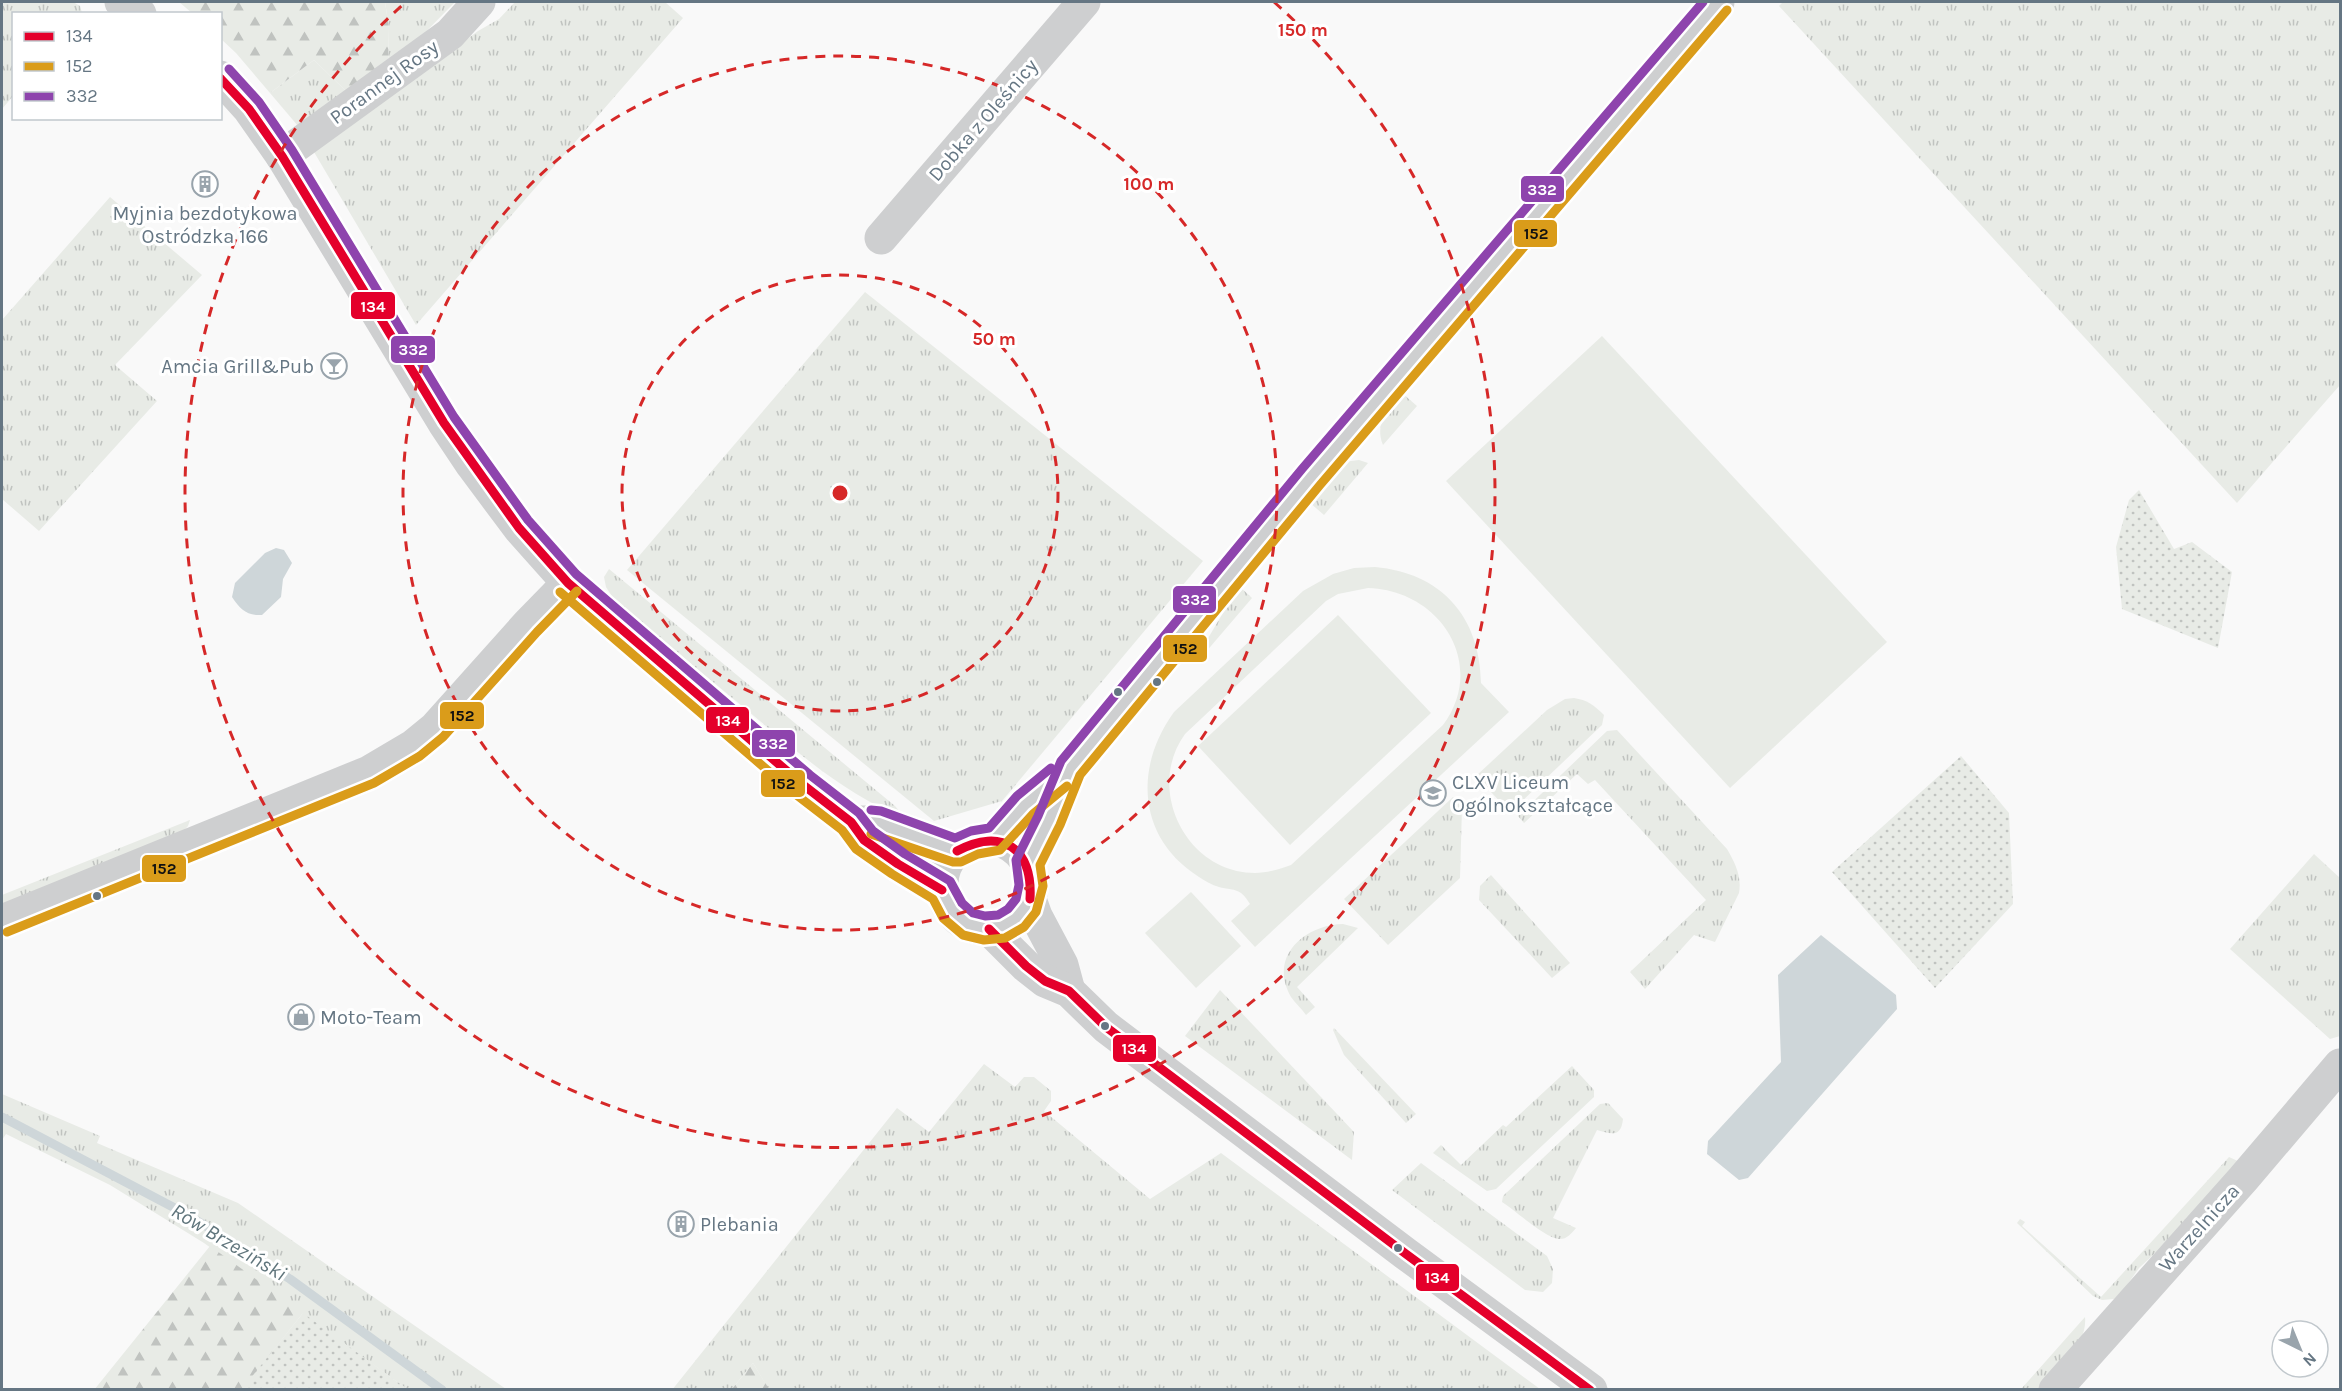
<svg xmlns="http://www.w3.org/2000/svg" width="2342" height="1391" font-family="Karla,sans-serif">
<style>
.grass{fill:url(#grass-tufts)}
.forest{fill:url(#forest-firs)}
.park{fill:url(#park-dots)}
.garden{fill:#e8ebe6;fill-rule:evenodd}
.water{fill:#ced6d9}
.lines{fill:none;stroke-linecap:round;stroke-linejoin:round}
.stream{stroke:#ced6d9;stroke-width:9}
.minor{stroke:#cecfd0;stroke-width:33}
.tertiary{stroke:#cecfd0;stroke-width:33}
.bus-1-casing{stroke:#fff;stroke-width:14}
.bus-2-casing{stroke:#fff;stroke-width:14}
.bus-3-casing{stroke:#fff;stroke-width:14}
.bus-1{stroke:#e4002b;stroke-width:9}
.bus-2{stroke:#da9c1a;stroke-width:9}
.bus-3{stroke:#8e44ad;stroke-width:9}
.ring{fill:none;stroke:#d62828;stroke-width:3;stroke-dasharray:10 8}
.bus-dot{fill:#657683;stroke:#fff;stroke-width:2}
.labels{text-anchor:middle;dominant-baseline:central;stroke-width:6;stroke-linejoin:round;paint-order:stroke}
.street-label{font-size:20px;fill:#657683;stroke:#fff}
.poi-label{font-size:20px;fill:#657683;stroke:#fff;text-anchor:start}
.water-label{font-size:21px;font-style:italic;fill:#60757c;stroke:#fff}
.centre{fill:#d62828;stroke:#fff;stroke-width:3}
.ring-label{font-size:18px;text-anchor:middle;font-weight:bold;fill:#d62828;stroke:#fff;stroke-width:6;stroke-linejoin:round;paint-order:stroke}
.line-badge{stroke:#fff;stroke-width:2}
.badge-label{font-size:16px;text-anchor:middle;font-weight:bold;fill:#fff}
.pale-badge-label{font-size:16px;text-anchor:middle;font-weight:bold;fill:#111}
</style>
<defs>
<pattern id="grass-tufts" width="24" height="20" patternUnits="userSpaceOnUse" patternTransform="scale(1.5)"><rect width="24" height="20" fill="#e8ebe6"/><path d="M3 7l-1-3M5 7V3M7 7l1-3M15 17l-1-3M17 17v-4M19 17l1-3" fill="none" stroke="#c0c3c0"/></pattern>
<pattern id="forest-firs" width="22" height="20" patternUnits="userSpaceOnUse" patternTransform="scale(1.5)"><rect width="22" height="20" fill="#e8ebe6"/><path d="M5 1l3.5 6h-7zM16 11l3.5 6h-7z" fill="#c0c3c0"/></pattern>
<pattern id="park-dots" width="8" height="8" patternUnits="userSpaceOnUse" patternTransform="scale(1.5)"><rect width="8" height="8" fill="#e8ebe6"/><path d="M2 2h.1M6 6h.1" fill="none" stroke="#c0c3c0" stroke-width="1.8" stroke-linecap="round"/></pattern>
</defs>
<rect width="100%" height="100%" fill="#f9f9f9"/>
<g class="grass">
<path d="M2,2H73L80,6L82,13L14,14L13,96L2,109Z"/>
<path d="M385,2H455L407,51L388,67L389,28Z"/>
<path d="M515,2H665L683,18L416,325L314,152L478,31L499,19Z"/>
<path d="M1783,2H2340V385L2237,503L1779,6Z"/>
<path d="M314,60L348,93L298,126L270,93Z"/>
<path d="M110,197L202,275L115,365L157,401L39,531L2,499V320Z"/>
<path d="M865,292L1203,561L1002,801L934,821L627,570Z"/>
<path d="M1402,393L1417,406L1383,445C1374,423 1389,409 1402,393Z"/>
<path d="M1359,460L1368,463L1324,515L1309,502L1343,462Z"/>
<path d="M609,569L895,806L906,819C848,796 802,756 754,716C707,677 660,638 613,598L606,587L604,577Z"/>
<path d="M1239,586L1252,598L1205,653L1201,650Z"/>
<path d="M1574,698C1587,700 1594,705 1604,715L1602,725L1517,806H1504L1476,776L1547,710L1565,699Z"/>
<path d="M1617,730L1727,849C1735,863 1742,876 1739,893L1715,942L1694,935L1645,989L1630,972L1706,900L1595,780L1588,784L1577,774L1524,823L1518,816L1607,731Z"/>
<path d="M1453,797L1462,807L1460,878L1388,945L1344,899Z"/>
<path d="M190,820L188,826L180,835L2,906V895Z"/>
<path d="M2314,854L2340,878V1036L2330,1039L2230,949Z"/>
<path d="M1491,875L1570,963L1552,978L1479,900L1480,886Z"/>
<path d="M1343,924L1358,928L1297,987L1315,1007L1306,1015C1302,1009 1295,1003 1291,997C1268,957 1304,925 1343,924Z"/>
<path d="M1220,990L1354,1132L1352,1160L1185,1036Z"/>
<path d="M1334,1028L1416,1114L1406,1123L1344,1055L1333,1030Z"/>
<path d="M984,1064L1015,1087L1024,1077H1034L1051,1091V1101L1044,1111L1150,1199L1221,1153L1540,1389L769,1390L753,1363L732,1389L672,1390L897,1108L929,1132Z"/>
<path d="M1572,1066L1594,1090V1097L1496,1189L1487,1191L1433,1153L1441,1145L1461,1165L1503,1125L1506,1127Z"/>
<path d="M2,1094L100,1136L97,1143L238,1203L506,1389H407L204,1243L110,1185L6,1134L2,1140Z"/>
<path d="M1608,1103L1623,1119C1621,1138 1611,1134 1597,1130L1553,1218L1576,1228C1571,1234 1567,1239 1560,1239C1546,1239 1515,1210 1502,1202L1503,1196L1600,1104Z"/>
<path d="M2229,1157L2240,1162L2176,1234L2139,1268L2125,1288L2114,1299L2102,1300L2093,1296L2017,1223L2020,1219L2025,1222L2022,1226L2101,1297Z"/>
<path d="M1421,1163L1547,1256L1553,1269L1552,1283L1543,1292L1525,1290L1392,1190Z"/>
<path d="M2085,1317C2088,1346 2056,1370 2038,1389H2024L2022,1388Z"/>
</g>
<g class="forest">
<path d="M179,2H385L389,28L388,67L348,93L314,60L270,93L236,53L221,39L220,14L192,13Z"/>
<path d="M210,1246L303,1313L261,1366L321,1390H94Z"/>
<path d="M753,1363L769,1389H732Z"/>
</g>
<g class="park">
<path d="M2139,490L2174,549L2192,542L2232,572L2218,648L2122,609L2116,547L2129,500Z"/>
<path d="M1961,756L2009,813L2013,904L1935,988L1832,872Z"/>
<path d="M303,1313L407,1389H242Z"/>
</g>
<g class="garden">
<path d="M1602,336L1887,642L1730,788L1446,481Z"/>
<path d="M1375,567C1441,573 1480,616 1481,683L1509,712L1255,947L1231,921L1250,904C1248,901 1245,896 1241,893C1236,889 1226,889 1219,887C1212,885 1205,881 1199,877C1137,838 1134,767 1174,712L1303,591L1333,574L1354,568ZM1368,588C1440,590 1488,664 1443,725L1291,865C1280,869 1267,873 1255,873C1186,873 1145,789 1185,734L1326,601L1338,594Z"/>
<path d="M1338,615L1431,713L1290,845L1198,746Z"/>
<path d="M1191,892L1241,946L1196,988L1145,933Z"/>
</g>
<g class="water">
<path d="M276,548L284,550L292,563L283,579L281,597L262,615C247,616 240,609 232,597L235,583L265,553Z"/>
<path d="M1821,935L1896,995L1897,1009L1748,1178L1739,1180L1707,1154L1708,1141L1781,1062L1778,975Z"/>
</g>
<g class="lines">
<path class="stream" d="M2,1117L188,1215L290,1279L442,1390"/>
<g class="minor">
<path d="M282,156L450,34L479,2"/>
<path d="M881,238L1084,2"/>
<path d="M994,840L1025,805L1070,769L1311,477L1718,2"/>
<path d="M1027,863L1049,821L1069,770"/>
<path d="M2055,1390L2243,1179L2340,1065"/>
</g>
<g class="tertiary">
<path d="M121,2L140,14"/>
<path d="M220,77L249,109L282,156L444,423L472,465L519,528L568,583L802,784L851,822L864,840L898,864L942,890"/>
<path d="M851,822H877L957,851"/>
<circle cx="987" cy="884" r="45"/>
<path d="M1030,899L1036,916L1062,965L1069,991"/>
<path d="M2,921L369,772L413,746L435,728L528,624L568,583"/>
<path d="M989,929L1026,966L1045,981L1069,991L1106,1027L1406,1254L1591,1390"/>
</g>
<g class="bus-1-casing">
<g id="bus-1">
<path d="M220,78L249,109L282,156L444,423L519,528L568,583L802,784L851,822L864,840L898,864L942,890"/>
<path d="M957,851C1002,827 1033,848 1030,899"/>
<path d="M989,929L1026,966L1045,981L1069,991L1106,1027L1406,1254L1590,1390"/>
</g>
</g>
<g class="bus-2-casing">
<g id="bus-2">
<path d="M560,592L794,793L842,830L856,849L892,874L933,899L943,918L963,935L984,940L1005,938L1024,927L1036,912L1043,886L1040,865L1060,825L1080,775L1320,485L1727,10"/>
<path d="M871,834L953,862H961L978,854L1000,850L1033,814L1067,786"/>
<path d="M7,932L374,783L420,756L443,737L537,632L577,591"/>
</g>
</g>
<g class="bus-3-casing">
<g id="bus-3">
<path d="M229,69L259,102L292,150L454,417L528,520L576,574L810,775L859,813L873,831L905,854L950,881L962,903L973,913L985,916L998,915L1008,909L1016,899L1019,885L1016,860L1038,816L1061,761L1302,469L1703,2"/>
<path d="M871,810L881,811L955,838L971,831L989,828L1017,796L1051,768"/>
</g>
</g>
<use href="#bus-1" class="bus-1"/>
<use href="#bus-2" class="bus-2"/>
<use href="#bus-3" class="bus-3"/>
</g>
<g class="ring">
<circle cx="840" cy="493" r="218"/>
<circle cx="840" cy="493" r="437"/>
<path d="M1274 2A655 655 0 1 1 406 2"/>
</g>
<defs>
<g id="building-ring" transform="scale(1.35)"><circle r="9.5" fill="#fff" stroke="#99a4ac" stroke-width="1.5"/><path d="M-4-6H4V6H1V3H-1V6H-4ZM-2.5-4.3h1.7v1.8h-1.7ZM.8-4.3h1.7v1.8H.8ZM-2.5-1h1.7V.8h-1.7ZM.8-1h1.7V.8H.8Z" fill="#99a4ac"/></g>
<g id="bar-ring" transform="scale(1.35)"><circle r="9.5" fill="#fff" stroke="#99a4ac" stroke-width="1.5"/><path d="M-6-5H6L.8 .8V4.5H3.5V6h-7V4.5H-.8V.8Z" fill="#99a4ac"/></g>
<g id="school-ring" transform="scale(1.35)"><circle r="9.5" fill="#fff" stroke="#99a4ac" stroke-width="1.5"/><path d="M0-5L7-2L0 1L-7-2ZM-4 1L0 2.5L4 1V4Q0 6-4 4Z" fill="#99a4ac"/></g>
<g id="shop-ring" transform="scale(1.35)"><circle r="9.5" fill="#fff" stroke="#99a4ac" stroke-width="1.5"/><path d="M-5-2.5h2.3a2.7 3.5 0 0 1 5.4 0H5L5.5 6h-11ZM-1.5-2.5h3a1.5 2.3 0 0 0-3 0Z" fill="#99a4ac"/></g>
</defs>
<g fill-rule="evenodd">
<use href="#building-ring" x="205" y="184"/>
<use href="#bar-ring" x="334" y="366"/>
<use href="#school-ring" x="1433" y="793"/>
<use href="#shop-ring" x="301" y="1017"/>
<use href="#building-ring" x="681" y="1224"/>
</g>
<g class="bus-dot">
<circle cx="1157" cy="682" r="5"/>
<circle cx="1118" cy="692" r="5"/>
<circle cx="97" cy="896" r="5"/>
<circle cx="1105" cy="1026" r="5"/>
<circle cx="1398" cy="1248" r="5"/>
</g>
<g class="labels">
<g class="street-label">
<text transform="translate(384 82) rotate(-36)">Porannej Rosy</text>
<text transform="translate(983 120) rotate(-49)">Dobka z Oleśnicy</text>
<text transform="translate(2199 1228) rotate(-48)">Warzelnicza</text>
</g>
<g class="poi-label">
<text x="205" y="213" text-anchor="middle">Myjnia bezdotykowa<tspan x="205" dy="23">Ostródzka 166</tspan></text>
<text x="314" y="366" text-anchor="end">Amcia Grill&amp;Pub</text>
<text x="1452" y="782">CLXV Liceum<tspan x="1452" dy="23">Ogólnokształcące</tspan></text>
<text x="320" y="1017">Moto-Team</text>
<text x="700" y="1224">Plebania</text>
</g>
<g class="water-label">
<text transform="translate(229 1242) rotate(31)">Rów Brzeziński</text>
</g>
</g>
<circle cx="840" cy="493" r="9" class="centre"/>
<g class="ring-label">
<text x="1303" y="36">150 m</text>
<text x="1149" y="190">100 m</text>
<text x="994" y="345">50 m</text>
</g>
<g class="line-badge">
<rect x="1520" y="175" width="45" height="28" rx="6" fill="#8e44ad"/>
<rect x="1513" y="219" width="45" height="29" rx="6" fill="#da9c1a"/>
<rect x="350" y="291" width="46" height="29" rx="6" fill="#e4002b"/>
<rect x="390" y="335" width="46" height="29" rx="6" fill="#8e44ad"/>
<rect x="1172" y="585" width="45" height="29" rx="6" fill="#8e44ad"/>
<rect x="1162" y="634" width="46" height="29" rx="6" fill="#da9c1a"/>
<rect x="439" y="701" width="46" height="29" rx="6" fill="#da9c1a"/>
<rect x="705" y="706" width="45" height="28" rx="6" fill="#e4002b"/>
<rect x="751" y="729" width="45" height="29" rx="6" fill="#8e44ad"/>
<rect x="760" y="769" width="46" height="29" rx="6" fill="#da9c1a"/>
<rect x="141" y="854" width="46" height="29" rx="6" fill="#da9c1a"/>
<rect x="1112" y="1034" width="45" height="29" rx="6" fill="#e4002b"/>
<rect x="1415" y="1263" width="45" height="29" rx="6" fill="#e4002b"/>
</g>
<g class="badge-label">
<text x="1542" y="195">332</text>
<text x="373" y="312">134</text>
<text x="413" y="355">332</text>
<text x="1195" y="605">332</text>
<text x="728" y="726">134</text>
<text x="773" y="749">332</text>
<text x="1134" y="1054">134</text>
<text x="1437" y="1283">134</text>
</g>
<g class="pale-badge-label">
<text x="1536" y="239">152</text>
<text x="1185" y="654">152</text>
<text x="462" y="721">152</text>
<text x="783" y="789">152</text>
<text x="164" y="874">152</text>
</g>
<rect width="2342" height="1391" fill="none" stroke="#657683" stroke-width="6"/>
<rect x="12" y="12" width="210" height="108" fill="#ffffff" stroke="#c1c8cd" stroke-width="1.5"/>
<rect x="24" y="32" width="30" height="9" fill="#e4002b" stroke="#c1c8cd" stroke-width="1.5"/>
<text x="66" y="42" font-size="18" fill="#657683">134</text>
<rect x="24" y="62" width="30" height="9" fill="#da9c1a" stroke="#c1c8cd" stroke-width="1.5"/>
<text x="66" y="72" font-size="18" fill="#657683">152</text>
<rect x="24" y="92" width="30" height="9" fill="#8e44ad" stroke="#c1c8cd" stroke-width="1.5"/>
<text x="66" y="102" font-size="18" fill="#657683">332</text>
<g transform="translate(2300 1349) rotate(137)"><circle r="28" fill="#ffffff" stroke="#c1c8cd" stroke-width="1.5"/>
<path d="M0-4.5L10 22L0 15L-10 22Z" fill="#99a4ac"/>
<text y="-9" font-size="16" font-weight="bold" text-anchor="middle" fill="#657683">N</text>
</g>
</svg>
